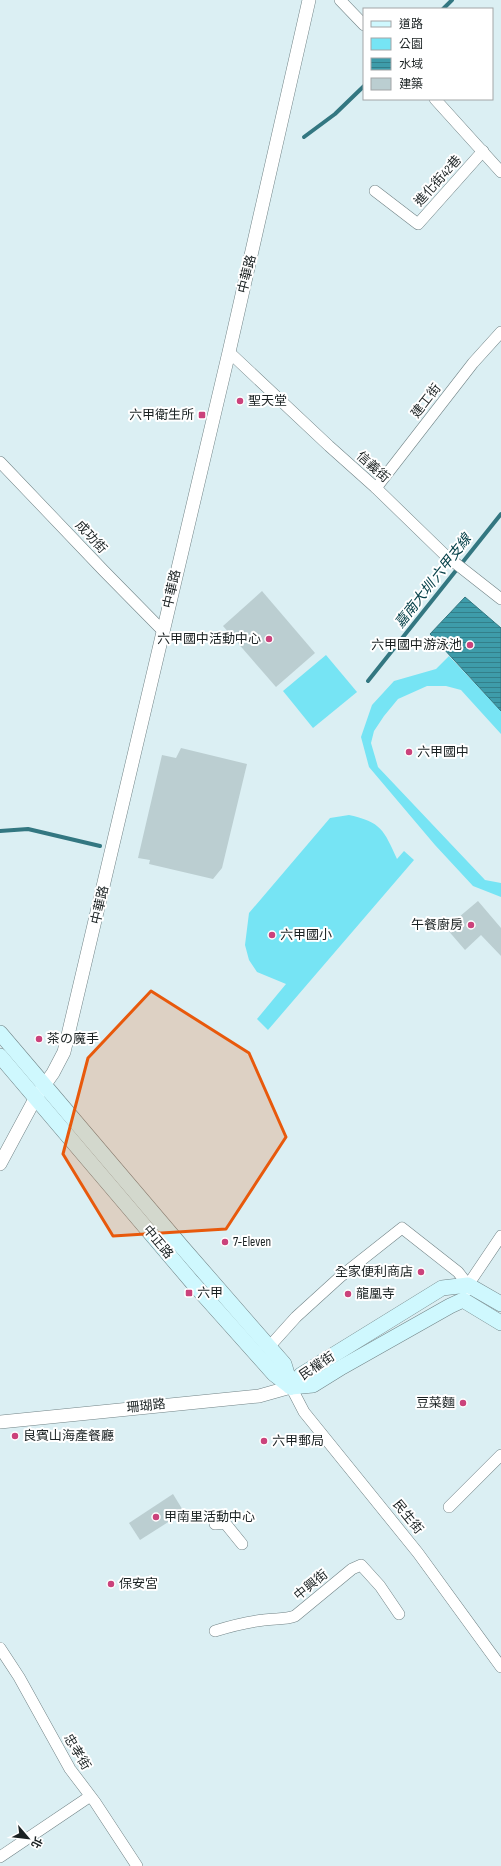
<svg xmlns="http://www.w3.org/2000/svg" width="501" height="1866" font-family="'Sofia Sans Condensed','Noto Sans TC','Noto Sans JP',sans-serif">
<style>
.green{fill:#76e4f4}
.water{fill:url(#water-rules);stroke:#337781}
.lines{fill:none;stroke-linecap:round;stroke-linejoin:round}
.stream{stroke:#337781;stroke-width:4}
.building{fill:#bbced1}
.minor-casing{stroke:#718386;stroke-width:12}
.tertiary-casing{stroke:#718386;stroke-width:14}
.secondary-casing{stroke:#718386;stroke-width:16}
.minor{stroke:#fff;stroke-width:11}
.tertiary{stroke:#fff;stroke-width:13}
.secondary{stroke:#cff8fe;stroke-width:15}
.marked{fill:#e8590c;fill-opacity:0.2;stroke:#e8590c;stroke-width:3;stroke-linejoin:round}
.poi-dot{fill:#cb427b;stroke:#fff;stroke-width:1.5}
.labels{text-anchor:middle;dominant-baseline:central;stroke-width:4;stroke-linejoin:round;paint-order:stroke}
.street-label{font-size:13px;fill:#1a2122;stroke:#fff}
.poi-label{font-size:13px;fill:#1a2122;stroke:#fff;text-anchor:start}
.water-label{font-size:14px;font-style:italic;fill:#064149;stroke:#fff}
</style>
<defs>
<pattern id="water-rules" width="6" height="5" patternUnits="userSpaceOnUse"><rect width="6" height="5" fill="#3e9caa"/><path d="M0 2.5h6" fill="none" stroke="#337f8a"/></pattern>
</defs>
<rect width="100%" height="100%" fill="#dbeff3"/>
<g class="green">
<path d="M326,655L357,692L313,728L283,691Z"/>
<path d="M449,656L501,711V734L461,690L446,686H427L398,699L384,716L374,731L371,743L378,767L485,880L501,883V897L473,886L435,845L369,767L361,737L372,705L394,681L436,669Z"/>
<path d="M349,815C381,822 384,830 397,859L404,851L414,860L268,1030L257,1019L286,984L257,972L249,960L245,945L249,913L330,818Z"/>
</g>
<path class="water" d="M465,597L501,628V711L430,634Z"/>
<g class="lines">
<g class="stream">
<path d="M443,9L452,0"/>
<path d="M304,137L335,114L364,86"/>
<path d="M368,681L501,514"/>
<path d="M0,831L28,829L100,846"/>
</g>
</g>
<g class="building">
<path d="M262,591L315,653L276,687L223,626Z"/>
<path d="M181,748L247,764L222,868L213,879L149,864L150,860L138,858L162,755L176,758Z"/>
<path d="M478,901L501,928V956L481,935L465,950L446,928Z"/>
<path d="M173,1494L184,1512L140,1540L129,1523Z"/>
</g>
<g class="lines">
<g class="minor-casing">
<g id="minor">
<path d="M340,0L364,25"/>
<path d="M435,99L501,172"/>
<path d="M375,191L418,224L483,151"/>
<path d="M229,352L329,446L376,488L445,555L501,599"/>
<path d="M0,462L104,571L163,631"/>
<path d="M376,488L473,363L501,332"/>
<path d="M466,1291L468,1285L501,1236"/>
<path d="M269,1347L296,1317L340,1277L402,1228L458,1272L468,1285"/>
<path d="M291,1387L304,1412L418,1553L501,1667"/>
<path d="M449,1507L501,1455"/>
<path d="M215,1524L225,1523L242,1544"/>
<path d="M215,1631C231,1626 247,1622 264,1620C275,1618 284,1620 295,1616L352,1569L361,1565L380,1586L399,1614"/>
<path d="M0,1648L19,1677L70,1769L95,1802L137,1866"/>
<path d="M0,1857L89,1797"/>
</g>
</g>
<g class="tertiary-casing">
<g id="tertiary">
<path d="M0,1164L36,1097L53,1073L64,1052L229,352L309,0"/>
<path d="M0,1422L259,1396L291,1387"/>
</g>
</g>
<g class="secondary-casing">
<g id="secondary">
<path d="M0,1033L182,1247L284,1364L291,1387"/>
<path d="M0,1056L192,1282L274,1374L291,1387"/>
<path d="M291,1387L301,1375L442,1288L468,1285L501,1304"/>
<path d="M291,1387L313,1385L342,1367L450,1306L463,1300L501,1323"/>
</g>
</g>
<use href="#minor" class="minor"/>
<use href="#tertiary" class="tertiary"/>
<use href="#secondary" class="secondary"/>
</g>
<path class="marked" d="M151,991L249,1053L286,1137L226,1229L113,1236L63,1154L88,1058Z"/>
<g class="poi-dot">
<circle cx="240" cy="401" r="4"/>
<rect x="198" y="411" width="8" height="8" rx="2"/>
<circle cx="269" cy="639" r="4"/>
<circle cx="470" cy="645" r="4"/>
<circle cx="409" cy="752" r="4"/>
<circle cx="471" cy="925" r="4"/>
<circle cx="272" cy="935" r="4"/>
<circle cx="39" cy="1039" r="4"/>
<circle cx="225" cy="1242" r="4"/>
<circle cx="421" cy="1272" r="4"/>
<rect x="185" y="1289" width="8" height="8" rx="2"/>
<circle cx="348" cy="1294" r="4"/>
<circle cx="463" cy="1403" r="4"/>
<circle cx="15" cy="1436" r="4"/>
<circle cx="264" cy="1441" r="4"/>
<circle cx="156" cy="1517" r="4"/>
<circle cx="111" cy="1584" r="4"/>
</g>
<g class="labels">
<g class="street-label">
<text transform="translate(438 181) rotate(-48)">進化街42巷</text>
<text transform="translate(247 274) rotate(-76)">中華路</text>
<text transform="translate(426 401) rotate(-52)">建工街</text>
<text transform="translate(373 467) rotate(42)">信義街</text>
<text transform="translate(91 537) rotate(47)">成功街</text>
<text transform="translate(172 589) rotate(-77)">中華路</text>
<text transform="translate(100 905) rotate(-77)">中華路</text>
<text transform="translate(158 1242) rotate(50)">中正路</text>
<text transform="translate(317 1366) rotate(-34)">民權街</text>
<text transform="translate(146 1406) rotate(-6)">珊瑚路</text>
<text transform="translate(408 1517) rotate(51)">民生街</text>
<text transform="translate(311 1585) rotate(-39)">中興街</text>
<text transform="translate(77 1752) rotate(59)">忠孝街</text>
</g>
<g class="poi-label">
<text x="248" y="401">聖天堂</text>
<text x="194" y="415" text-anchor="end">六甲衛生所</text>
<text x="261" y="639" text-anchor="end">六甲國中活動中心</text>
<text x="462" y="645" text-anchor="end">六甲國中游泳池</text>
<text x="417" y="752">六甲國中</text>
<text x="463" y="925" text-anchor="end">午餐廚房</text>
<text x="280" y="935">六甲國小</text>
<text x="47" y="1039">茶の魔手</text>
<text x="233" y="1242">7-Eleven</text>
<text x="413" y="1272" text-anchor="end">全家便利商店</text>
<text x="197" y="1293">六甲</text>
<text x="356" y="1294">龍凰寺</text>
<text x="455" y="1403" text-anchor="end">豆菜麵</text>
<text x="23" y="1436">良賓山海產餐廳</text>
<text x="272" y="1441">六甲郵局</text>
<text x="164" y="1517">甲南里活動中心</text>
<text x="119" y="1584">保安宮</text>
</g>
<g class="water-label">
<text transform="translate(433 581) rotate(-52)">嘉南大圳 六甲支線</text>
</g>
</g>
<rect x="363" y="8" width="130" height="92" fill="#ffffff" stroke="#a3a6a7"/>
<rect x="371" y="21" width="20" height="6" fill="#cff8fe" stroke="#a3a6a7"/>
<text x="399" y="28" font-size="12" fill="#1a2122">道路</text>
<rect x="371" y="38" width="20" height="12" fill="#76e4f4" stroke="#a3a6a7"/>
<text x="399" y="48" font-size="12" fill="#1a2122">公園</text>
<rect x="371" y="58" width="20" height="12" fill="url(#water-rules)" stroke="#a3a6a7"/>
<text x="399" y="68" font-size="12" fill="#1a2122">水域</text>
<rect x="371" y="78" width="20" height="12" fill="#bbced1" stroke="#a3a6a7"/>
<text x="399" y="88" font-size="12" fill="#1a2122">建築</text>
<g transform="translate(28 1838) rotate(118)" stroke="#ffffff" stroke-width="3" paint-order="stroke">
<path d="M0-3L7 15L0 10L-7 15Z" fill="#1a2122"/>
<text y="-6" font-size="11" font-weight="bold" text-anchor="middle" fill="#1a2122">北</text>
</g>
</svg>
